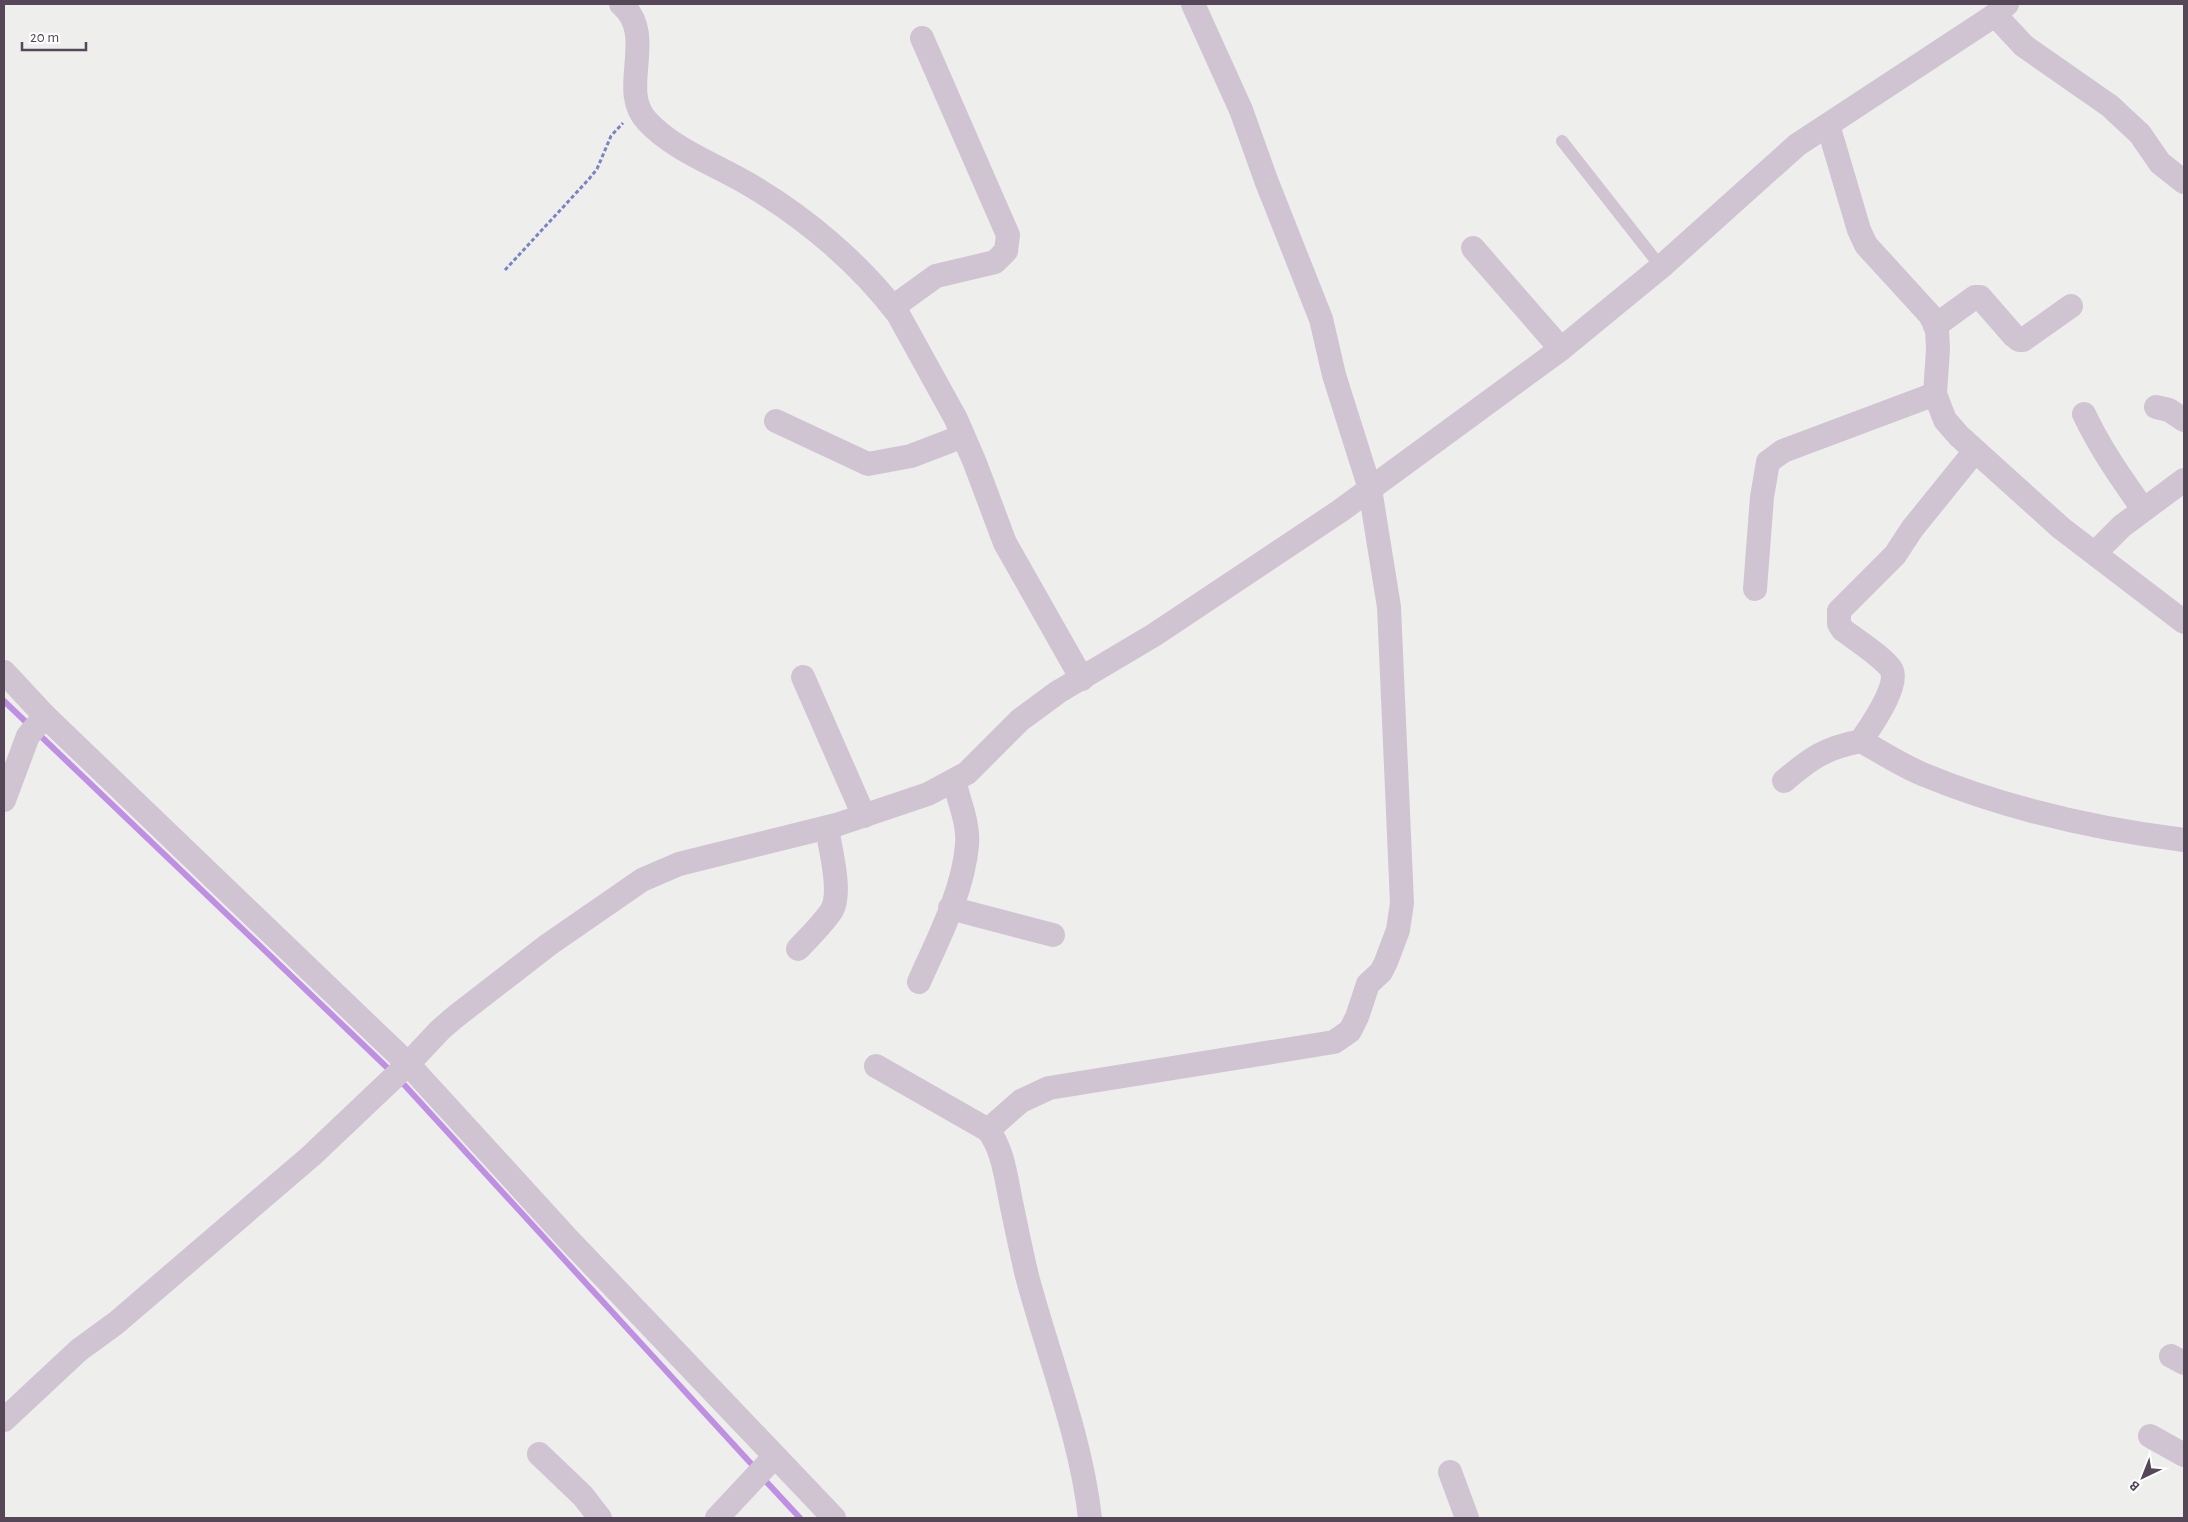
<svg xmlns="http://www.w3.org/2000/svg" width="2188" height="1522" font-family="'Alegreya Sans',sans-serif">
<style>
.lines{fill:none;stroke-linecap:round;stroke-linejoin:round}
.stream{stroke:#be8fe2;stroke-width:6}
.path{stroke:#7a83c3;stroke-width:3;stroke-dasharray:4 2.5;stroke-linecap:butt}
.lane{stroke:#d0c4d2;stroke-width:12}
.street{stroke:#d0c4d2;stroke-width:24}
</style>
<rect width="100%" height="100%" fill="#eeefec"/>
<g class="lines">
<g class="stream">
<path d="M4,701L398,1078L756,1469"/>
<path d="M762,1477L800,1518"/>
</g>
<path class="path" d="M505,270L589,179L597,169L611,136L623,123"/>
<path class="lane" d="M1562,141L1661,267"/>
<g class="street">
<path d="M621,4C658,35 617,90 647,121C675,151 715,164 750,185C806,218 859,263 898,314L956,419L975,463L1005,543L1082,679"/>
<path d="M1995,15L2024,46L2110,106L2140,134L2160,163L2184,182"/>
<path d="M1828,125L1859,230L1866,245L1930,315L1937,329L1938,349L1935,394L1945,420L1959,436L2061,528L2184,622"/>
<path d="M1473,248L1561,349"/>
<path d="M893,307L936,276L995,262L1006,251L1008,235L922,38"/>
<path d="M1935,326L1975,297H1980L2014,336L2019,340H2023L2071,306"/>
<path d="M2156,407L2169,410L2184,420"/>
<path d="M2084,414C2100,448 2121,478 2143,509"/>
<path d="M776,421L868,464L911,456L963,436"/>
<path d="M2095,553L2122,526L2184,480"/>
<path d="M1755,589L1762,497L1768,462L1783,451L1935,394"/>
<path d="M4,672L45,716L408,1064L568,1239L834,1518"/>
<path d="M803,677L864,816"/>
<path d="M1861,741C1881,752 1901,765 1922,774C2004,808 2096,829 2184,840"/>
<path d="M1784,781C1811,758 1825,748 1861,741C1870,727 1901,684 1891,669C1884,658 1855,639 1843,630L1839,624V611L1895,555L1912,529L1975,451"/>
<path d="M4,800L28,736L45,716"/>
<path d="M950,908L1053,935"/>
<path d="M798,949C809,937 823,924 832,910C842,892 830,848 827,828"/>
<path d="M919,982C938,939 963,892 967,845C969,824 959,801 954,781"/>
<path d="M876,1066L988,1130C1003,1149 1006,1178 1011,1202C1016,1226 1021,1251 1027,1276C1048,1355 1081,1437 1090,1518"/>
<path d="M988,1130L1021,1101L1049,1088L1334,1042L1350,1031L1357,1017L1368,984L1381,972L1386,962L1398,930L1402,903L1389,607L1370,489L1334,375L1321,319L1266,180L1241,110L1193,4"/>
<path d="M2171,1356L2184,1363"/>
<path d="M4,1420L79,1350L116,1323L311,1156L408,1064L440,1030L455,1017L548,945L642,880L679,864L836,825L928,794L967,773L1020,720L1058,692L1154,635L1340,511L1561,349L1661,267L1797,145L1995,15L2007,4"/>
<path d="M2150,1436L2184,1455"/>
<path d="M539,1454L583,1496L600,1518"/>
<path d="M1450,1472L1467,1518"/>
<path d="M717,1518L774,1457"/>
</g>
</g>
<rect width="2188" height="1522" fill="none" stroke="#554658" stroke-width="10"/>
<g transform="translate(2143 1477) rotate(223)" stroke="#ffffff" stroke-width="4" paint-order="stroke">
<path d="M0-4L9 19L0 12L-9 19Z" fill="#554658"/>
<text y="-8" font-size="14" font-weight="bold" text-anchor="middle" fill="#554658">B</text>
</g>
<path d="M22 42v8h64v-8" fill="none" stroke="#554658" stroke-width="2.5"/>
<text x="30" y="42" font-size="15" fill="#554658" stroke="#ffffff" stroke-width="4" paint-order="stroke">20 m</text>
</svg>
